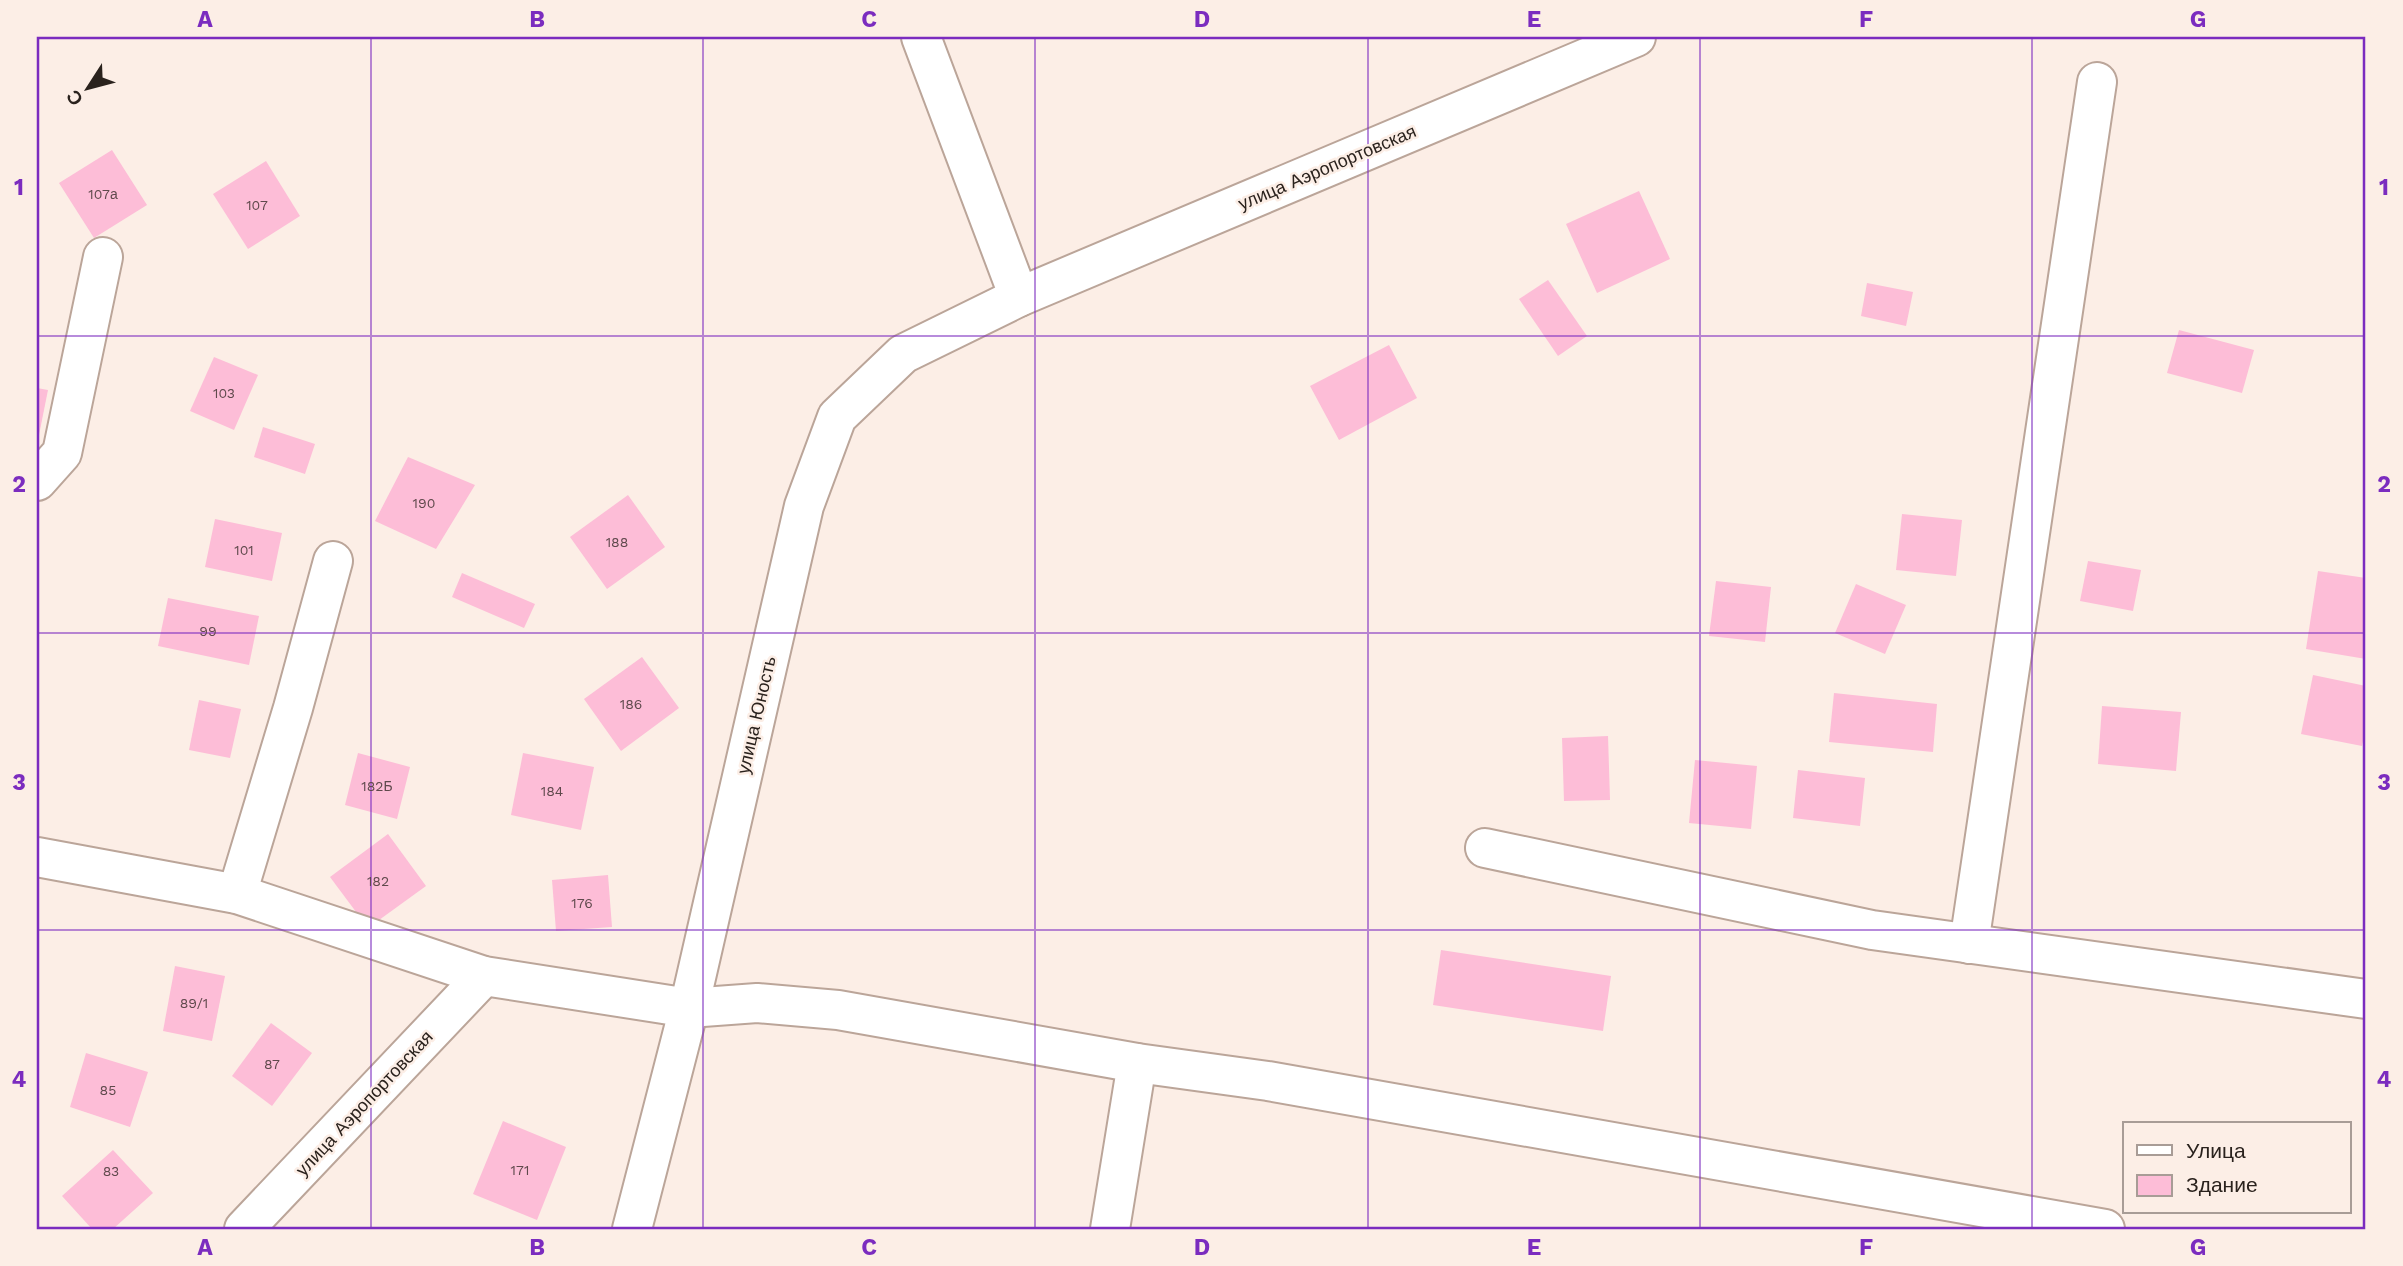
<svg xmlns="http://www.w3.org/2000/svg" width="2403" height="1266" font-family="'Work Sans',sans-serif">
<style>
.building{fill:#fdbdd7}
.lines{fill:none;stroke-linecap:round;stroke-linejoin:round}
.minor-casing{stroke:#bba599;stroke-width:42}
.minor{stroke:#fff;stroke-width:38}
.grid{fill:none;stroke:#7b2cbf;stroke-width:2;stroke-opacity:0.55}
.labels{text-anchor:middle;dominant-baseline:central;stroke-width:5;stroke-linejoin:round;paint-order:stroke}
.number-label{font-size:14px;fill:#5f494c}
.street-label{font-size:18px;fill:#2a221d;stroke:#fceee6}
.neatline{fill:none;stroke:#7b2cbf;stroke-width:2.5}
.grid-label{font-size:23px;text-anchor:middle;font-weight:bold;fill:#7b2cbf}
</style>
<rect width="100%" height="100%" fill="#fceee6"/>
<g class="building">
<path d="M112,150L147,205L94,238L59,183Z"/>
<path d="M266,161L300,216L248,249L213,194Z"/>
<path d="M1639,191L1670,259L1597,293L1566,224Z"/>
<path d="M1548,280L1587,336L1558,356L1519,299Z"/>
<path d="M1867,283L1913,292L1906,326L1861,316Z"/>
<path d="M2179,330L2254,350L2242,393L2167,373Z"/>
<path d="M1389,345L1417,398L1339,440L1310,386Z"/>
<path d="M214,357L258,375L234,430L190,411Z"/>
<path d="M37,388L48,390L38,440H37Z"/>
<path d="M263,427L315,444L305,474L254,457Z"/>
<path d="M408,457L475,485L436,549L375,521Z"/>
<path d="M628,495L665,547L607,589L570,537Z"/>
<path d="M1902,514L1962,520L1956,576L1896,570Z"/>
<path d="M215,519L282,533L272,581L205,567Z"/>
<path d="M2088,561L2141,570L2133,611L2080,601Z"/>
<path d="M2318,571L2366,578V659L2306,649Z"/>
<path d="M462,573L535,604L524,628L452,597Z"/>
<path d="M1716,581L1771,587L1765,642L1709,636Z"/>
<path d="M1856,584L1906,605L1885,654L1835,633Z"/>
<path d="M168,598L259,616L249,665L158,646Z"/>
<path d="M642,657L679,708L621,751L584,699Z"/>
<path d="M2313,675L2366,686V726L2362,746L2301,734Z"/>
<path d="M1834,693L1937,704L1933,752L1829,742Z"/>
<path d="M199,700L241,709L230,758L189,750Z"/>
<path d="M2102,706L2181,712L2176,771L2098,764Z"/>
<path d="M1608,736L1610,800L1564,801L1562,738Z"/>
<path d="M358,753L410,767L397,819L345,805Z"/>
<path d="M523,753L594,767L581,830L511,815Z"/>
<path d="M1695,760L1757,766L1751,829L1689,823Z"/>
<path d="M1798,770L1865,778L1860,826L1793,818Z"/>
<path d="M388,834L426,886L368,928L330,877Z"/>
<path d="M608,875L612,927L556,931L552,880Z"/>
<path d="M1441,950L1611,976L1603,1031L1433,1005Z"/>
<path d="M175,966L225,976L212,1041L163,1031Z"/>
<path d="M271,1023L312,1053L272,1106L232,1076Z"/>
<path d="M86,1053L148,1072L130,1127L70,1107Z"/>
<path d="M503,1121L566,1147L537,1220L473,1194Z"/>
<path d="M113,1150L153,1193L113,1229H92L62,1196Z"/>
</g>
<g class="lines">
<g class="minor-casing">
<g id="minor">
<path d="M921,37L1019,297"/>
<path d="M37,481L62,453L103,257"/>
<path d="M1485,848L1872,930L2366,999"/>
<path d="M37,857L237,894L484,976L689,1008L757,1003L838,1010L1137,1063L1268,1081L2105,1229"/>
<path d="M237,894L293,708L333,561"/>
<path d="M1969,944L2097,82"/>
<path d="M244,1229L484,976"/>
<path d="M632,1229L689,1008L804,506L837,417L903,354L1019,297L1636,37"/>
<path d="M1110,1229L1137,1063"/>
</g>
</g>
<use href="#minor" class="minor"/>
</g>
<path class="grid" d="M371,37V1229M703,37V1229M1035,37V1229M1368,37V1229M1700,37V1229M2032,37V1229M37,336H2366M37,633H2366M37,930H2366"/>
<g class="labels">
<g class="number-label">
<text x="103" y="194">107а</text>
<text x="257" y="205">107</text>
<text x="224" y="393">103</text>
<text x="424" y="503">190</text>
<text x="617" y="542">188</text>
<text x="244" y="550">101</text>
<text x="208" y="631">99</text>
<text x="631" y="704">186</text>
<text x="377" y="786">182Б</text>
<text x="552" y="791">184</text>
<text x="378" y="881">182</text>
<text x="582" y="903">176</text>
<text x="194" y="1003">89/1</text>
<text x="272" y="1064">87</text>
<text x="108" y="1090">85</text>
<text x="520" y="1170">171</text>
<text x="111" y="1171">83</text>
</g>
<g class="street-label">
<text transform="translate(1327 167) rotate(-23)">улица Аэропортовская</text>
<text transform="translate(756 715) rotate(-77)">улица Юность</text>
<text transform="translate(364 1103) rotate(-47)">улица Аэропортовская</text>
</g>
</g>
<rect width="2403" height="1266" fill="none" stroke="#fceee6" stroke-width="77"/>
<rect x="2123" y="1122" width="228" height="91" fill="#fceee6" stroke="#a89c96" stroke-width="2"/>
<rect x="2137" y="1145" width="35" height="10" fill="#ffffff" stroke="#a89c96" stroke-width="2"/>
<text x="2186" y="1158" font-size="21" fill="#2a221d">Улица</text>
<rect x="2137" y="1175" width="35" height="21" fill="#fdbdd7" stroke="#a89c96" stroke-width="2"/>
<text x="2186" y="1192" font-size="21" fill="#2a221d">Здание</text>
<g transform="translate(88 88) rotate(234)" stroke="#fceee6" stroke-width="5" paint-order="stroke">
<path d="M0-5L12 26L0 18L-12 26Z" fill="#2a221d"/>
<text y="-10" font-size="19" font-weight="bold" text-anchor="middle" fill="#2a221d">С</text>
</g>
<rect x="38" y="38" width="2326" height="1190" class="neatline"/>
<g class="grid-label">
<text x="205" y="27">A</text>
<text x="537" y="27">B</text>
<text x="869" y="27">C</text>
<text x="1202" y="27">D</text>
<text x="1534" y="27">E</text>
<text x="1866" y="27">F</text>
<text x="2198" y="27">G</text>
<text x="19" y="195">1</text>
<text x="2384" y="195">1</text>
<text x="19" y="492">2</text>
<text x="2384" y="492">2</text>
<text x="19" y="790">3</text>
<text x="2384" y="790">3</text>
<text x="19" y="1087">4</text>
<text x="2384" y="1087">4</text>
<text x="205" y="1255">A</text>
<text x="537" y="1255">B</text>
<text x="869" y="1255">C</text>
<text x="1202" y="1255">D</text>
<text x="1534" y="1255">E</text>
<text x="1866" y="1255">F</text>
<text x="2198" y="1255">G</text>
</g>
</svg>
